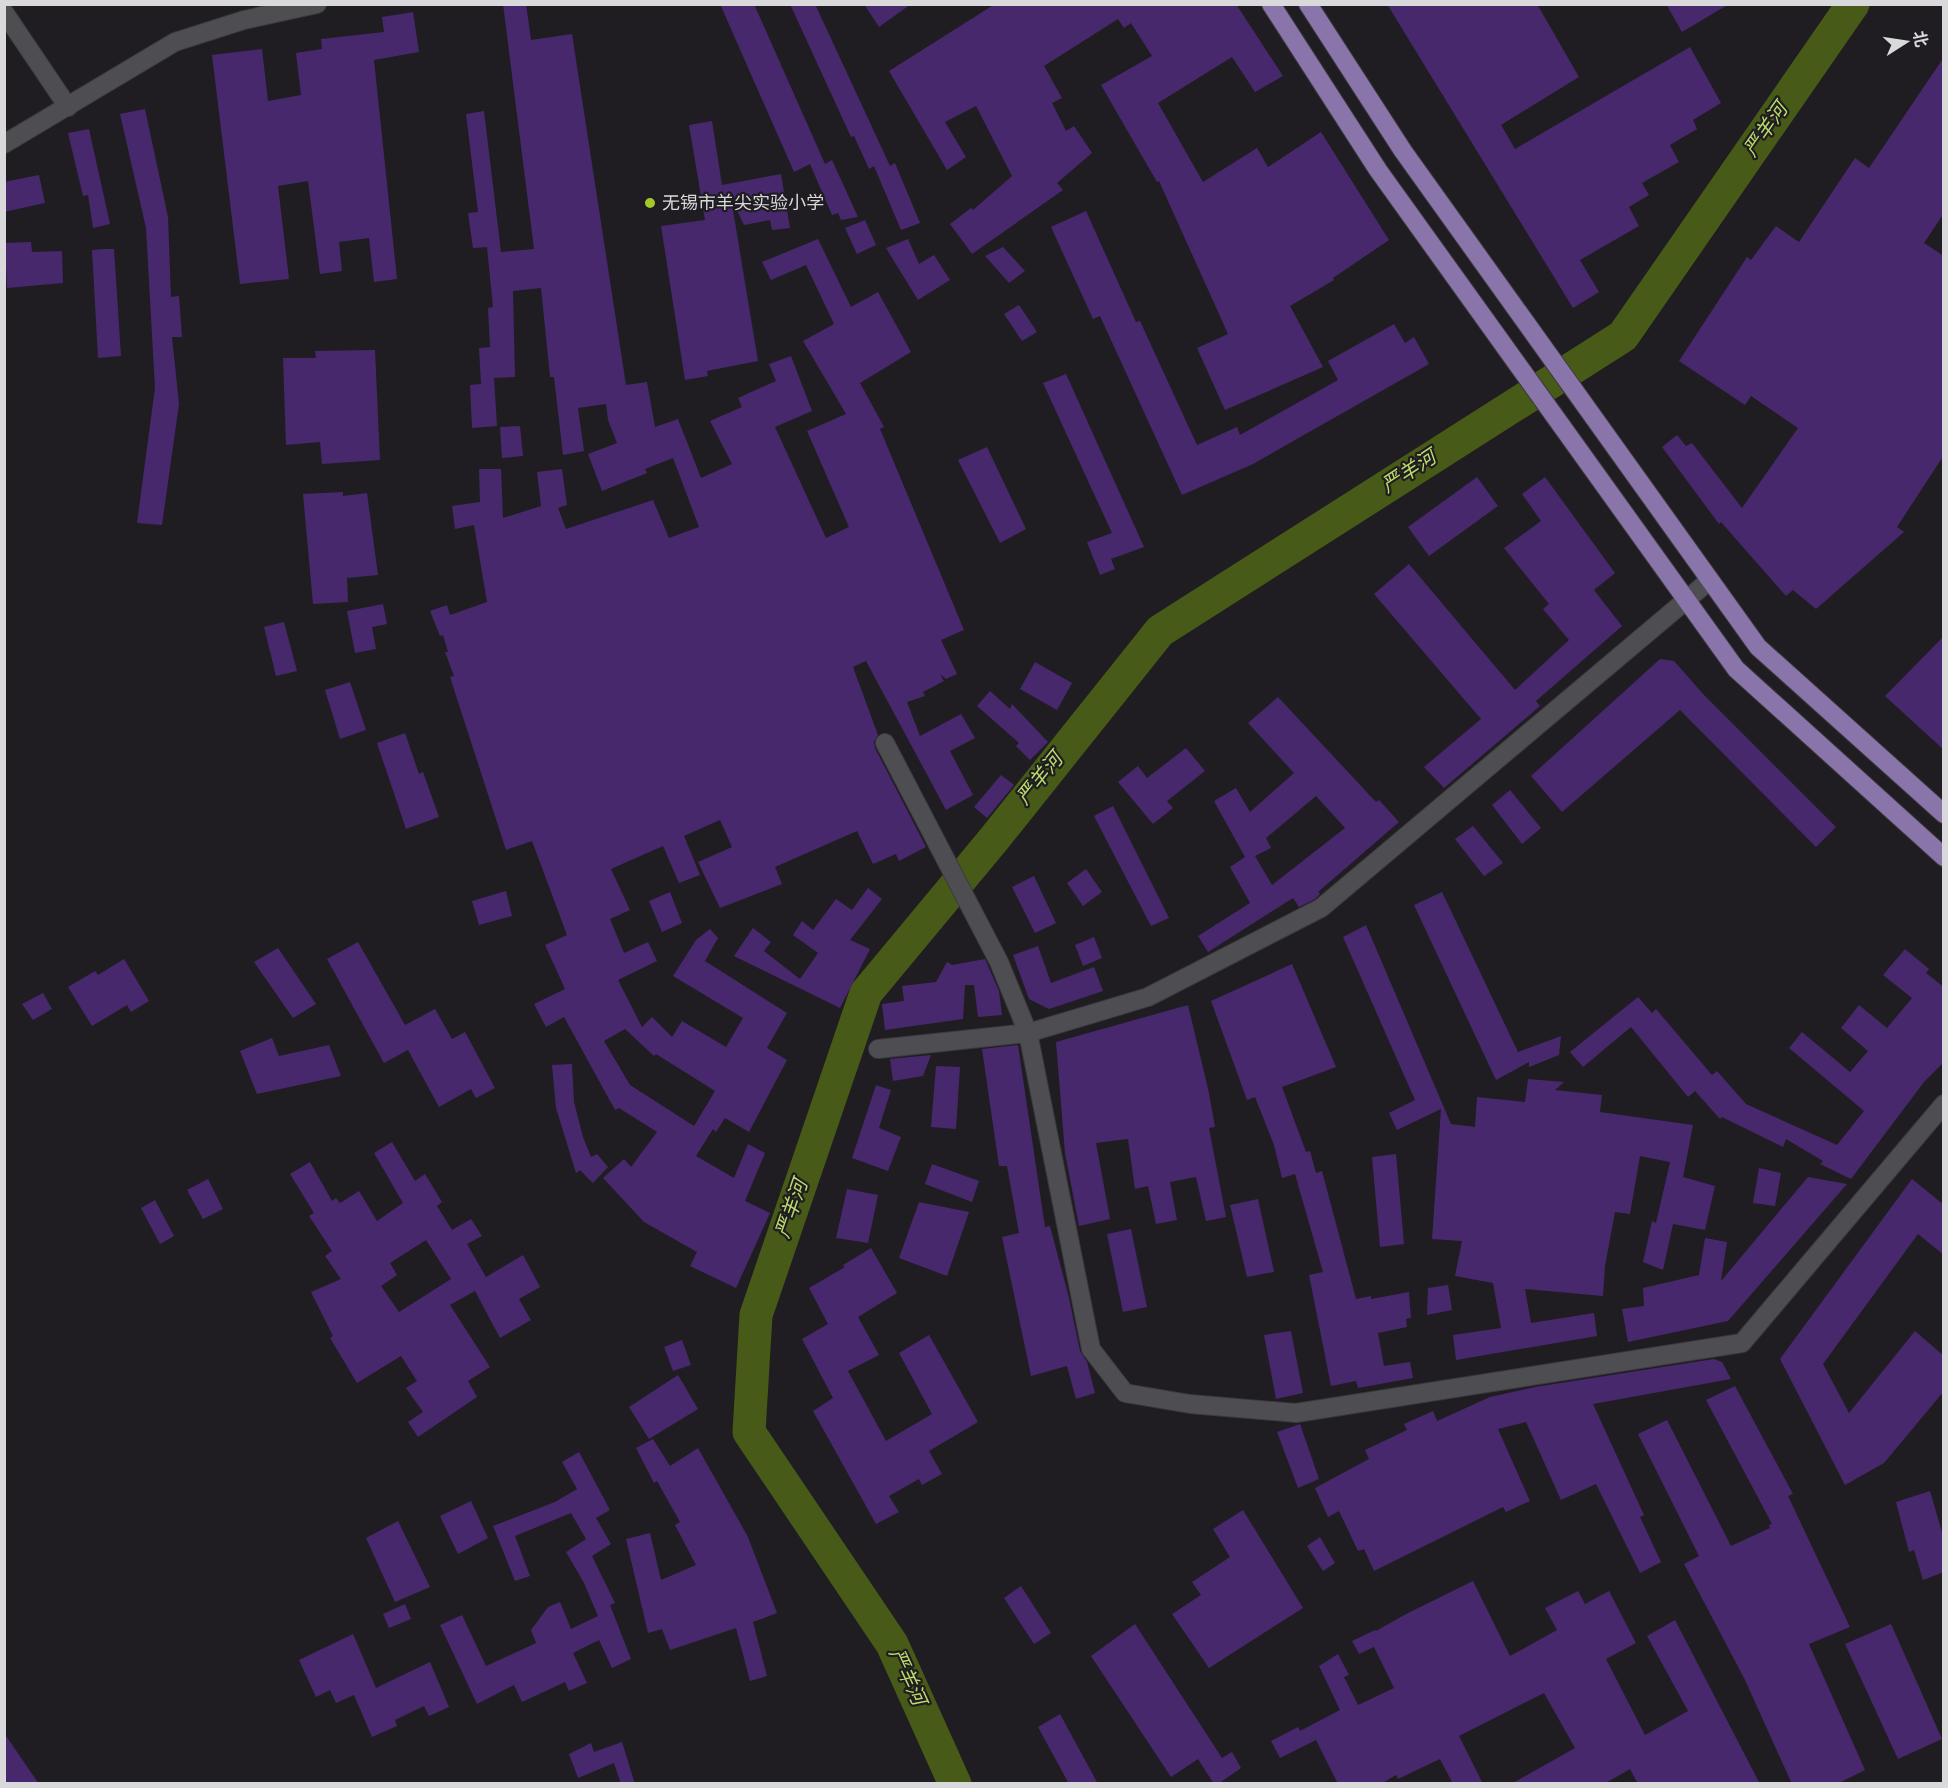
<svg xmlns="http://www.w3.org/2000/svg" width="1948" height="1788" font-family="'Varela Round','Noto Sans SC',sans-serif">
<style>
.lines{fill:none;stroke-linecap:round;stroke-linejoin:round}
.river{stroke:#485a17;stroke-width:33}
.building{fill:#47286d;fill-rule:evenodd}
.minor-casing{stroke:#3b393d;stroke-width:20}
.major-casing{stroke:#3b393d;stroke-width:20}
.minor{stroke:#4e4d51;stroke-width:18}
.major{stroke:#8975aa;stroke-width:18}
.poi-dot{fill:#a2c928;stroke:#1f1d21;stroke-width:2}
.labels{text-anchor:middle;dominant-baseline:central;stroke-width:4.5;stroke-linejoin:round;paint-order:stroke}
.poi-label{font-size:18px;fill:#d9d8da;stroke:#1f1d21;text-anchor:start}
.water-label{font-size:20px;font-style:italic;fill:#bbdc6a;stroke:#1f1d21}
</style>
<rect width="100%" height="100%" fill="#1f1d21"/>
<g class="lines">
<path class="river" d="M955,1784L892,1644L749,1432L756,1315L866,993L994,839L1160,631L1623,336L1853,4"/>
</g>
<g class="building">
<path d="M503,4H526L531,40L572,34L626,385L647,382L655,427L678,419L701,478L732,464L710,421L742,407L738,398L776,381L769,364L791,356L812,411L775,427L826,538L849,527L807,431L846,414L803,341L834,324L806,265L771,280L762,262L818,239L851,307L878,292L911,352L860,383L884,427L880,429L964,630L941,640L957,674L946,679L940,674L944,681L923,692L925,696L907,702L920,736L961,714L975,738L950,751L973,795L946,810L866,661L853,667L878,735L874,742L875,748L926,847L899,861L896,854L873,864L857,831L775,867L782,884L720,908L698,862L732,847L720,820L684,836L700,875L679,883L663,846L611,869L630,910L610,919L624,953L648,942L657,961L618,980L642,1027L652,1017L672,1037L682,1021L726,1047L743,1018L673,976L696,940L710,929L718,938L705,961L787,1013L767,1048L787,1060L749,1132L725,1118L716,1132L713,1129L696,1156L734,1178L748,1144L765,1153L745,1201L770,1213L736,1288L690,1266L697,1252L644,1222L603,1178L624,1159L631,1167L657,1132L619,1108L615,1110L564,1017L546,1027L534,1004L565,989L545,945L567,935L532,841L506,850L450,677L454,676L445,652H448L443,635L440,636L430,611L447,605L450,615L487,602L474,525L455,529L452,506L480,502L479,469H501L503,518L541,506L537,472L562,469L567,505L558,508L566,529L653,500L669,538L699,527L673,458L645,469L647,473L602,491L588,454L617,443L608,420L606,404L578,408L584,451L563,455L554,377H550L541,288L513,291L515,377L494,378L497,426L472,428L470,385L481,384L479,348L490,347L488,308L493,307L487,247L473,248L468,213L478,212L466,114L484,111L501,252L534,249ZM625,1029L654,1056L656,1054L715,1091L694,1126L630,1085L604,1041Z"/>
<path d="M720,4H754L825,164L832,160L858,217L841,220L838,213L832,215L810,164L794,172Z"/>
<path d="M790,4H815L890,166L895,163L920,223L901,230L874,166L869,169L854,136L851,137Z"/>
<path d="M864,4H911L879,27Z"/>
<path d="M995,4H1236L1283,76L1255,92L1232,57L1158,103L1203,182L1257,148L1268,167L1321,132L1389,240L1333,278L1334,280L1290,306L1323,367L1225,410L1197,348L1228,334L1159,181L1157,182L1101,85L1152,56L1131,23L1124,28L1118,19L1044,66L1062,98L1052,103L1066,131L1074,126L1092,153L1057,183L1063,190L972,254L950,224L971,208L973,210L1012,176L976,106L945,122L966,157L947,170L889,71Z"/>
<path d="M1387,4H1537L1579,77L1501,125L1515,149L1690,47L1721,103L1693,120L1697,129L1670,145L1679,162L1642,183L1649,195L1629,207L1639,226L1580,260L1599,292L1573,308Z"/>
<path d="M1666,4H1729L1682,32Z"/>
<path d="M413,12L419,52L374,60L397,279L374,282L369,238L339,242L342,271L320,274L308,181L278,186L289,279L240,284L212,55L262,49L268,101L301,95L296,53L322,49L321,39L384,32L382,17Z"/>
<path d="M1944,57V213L1924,243L1944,256V455L1897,527L1904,532L1816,609L1793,590L1786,596L1721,522L1719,524L1662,447L1677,435L1686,446L1692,443L1742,508L1798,428L1751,396L1745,405L1679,361L1747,257L1751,260L1776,226L1799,242L1855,158L1869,168Z"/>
<path d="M145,109L168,217L171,297L179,296L182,337H172L179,404L162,525L137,523L155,388L146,228L120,114Z"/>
<path d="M712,121L722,185L781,174L790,228L772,230L770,220L744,225L731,198L758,361L707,371L708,376L685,380L661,226L705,220L689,125Z"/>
<path d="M89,129L110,224L93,228L88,195L83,196L68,133Z"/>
<path d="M39,175L45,203L4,212V182Z"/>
<path d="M1086,211L1136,322L1140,321L1197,445L1237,427L1240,435L1338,380L1328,361L1394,324L1405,343L1414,337L1429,364L1253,464L1182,495L1100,316L1093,319L1051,227Z"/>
<path d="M865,220L876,245L857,254L845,228Z"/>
<path d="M908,239L919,264L934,255L950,280L918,300L886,248Z"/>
<path d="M31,242L32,252L62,251L63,283L7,288L5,243Z"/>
<path d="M1003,247L1025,271L1009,283L985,256Z"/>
<path d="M105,249H114L121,356L98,358L92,250Z"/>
<path d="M1019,305L1037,332L1022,341L1004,314Z"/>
<path d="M375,350L380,460L322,464L320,442L286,445L283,358H316L315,351Z"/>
<path d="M1066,374L1144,547L1111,559L1115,569L1100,575L1087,542L1112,533L1043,383Z"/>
<path d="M520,426L523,456L502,458L500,427Z"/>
<path d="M987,447L1026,529L1000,543L958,460Z"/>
<path d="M1477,477L1498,506L1429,556L1408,527Z"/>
<path d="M1545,477L1615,573L1594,590L1622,626L1536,701L1540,706L1444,788L1424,767L1481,719L1374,594L1409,564L1515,690L1569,640L1543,609L1549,604L1504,548L1541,521L1522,494Z"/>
<path d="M343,492V496L367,493L378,575L347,578L348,602L313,604L303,494Z"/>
<path d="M383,604L387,624L372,627L376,649L355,653L347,611Z"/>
<path d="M284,622L297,671L276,676L264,627Z"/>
<path d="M1944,636V750L1885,696Z"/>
<path d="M1660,659L1674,661L1704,695L1836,827L1816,847L1680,710L1562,812L1531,776Z"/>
<path d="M1035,662L1072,683L1057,710L1020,689Z"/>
<path d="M350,682L366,730L340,739L325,690Z"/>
<path d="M990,691L1010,709L1012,704L1048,742L1030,760L1016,746L1019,743L977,706Z"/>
<path d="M1278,697L1376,802L1379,800L1399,822L1318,892L1320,894L1315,899L1299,907L1293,898L1208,952L1198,936L1250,903L1230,867L1245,857L1214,801L1236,788L1250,812L1294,773L1248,723ZM1316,796L1345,828L1272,885L1255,856L1271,848L1266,838Z"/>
<path d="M405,733L419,774L423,772L439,817L406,829L377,743Z"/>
<path d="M1186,748L1205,771L1167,801L1173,808L1153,824L1118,782L1138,766L1147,778Z"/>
<path d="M1001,775L1014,785L987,818L974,807Z"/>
<path d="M1510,790L1541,828L1522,844L1492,805Z"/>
<path d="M1113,806L1169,918L1151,926L1094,816Z"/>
<path d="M1473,826L1503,863L1484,876L1455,839Z"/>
<path d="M1086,869L1102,892L1083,906L1067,883Z"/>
<path d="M1034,876L1056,923L1035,933L1012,887Z"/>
<path d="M868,888L882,899L850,940L870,949L840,1008L734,956L753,928L771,942L764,951L800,979L818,953L793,935L802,921L813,930L836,899L852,910Z"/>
<path d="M506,891L512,916L479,925L472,901Z"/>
<path d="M670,892L682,923L662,932L649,901Z"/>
<path d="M1442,892L1518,1052L1561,1036L1559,1055L1529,1067V1062L1496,1080L1414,905Z"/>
<path d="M1366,925L1451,1124L1475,1127L1477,1097L1525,1102L1528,1079L1564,1082L1555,1090L1602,1095L1600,1112L1693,1125L1683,1177L1715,1186L1705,1230L1673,1224L1663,1270L1643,1262L1652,1221L1656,1223L1670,1162L1640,1156L1630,1214L1615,1212L1605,1266L1603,1296L1525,1289L1531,1323L1594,1313L1597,1336L1456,1360L1453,1335L1501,1328L1493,1283L1455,1276L1462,1241L1432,1239L1441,1109L1397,1130L1389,1113L1415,1100L1343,937Z"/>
<path d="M1094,937L1102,958L1083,966L1075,945Z"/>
<path d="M358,942L405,1025L435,1009L452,1039L465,1032L495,1088L476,1098L471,1089L439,1107L408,1050L384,1063L327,959Z"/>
<path d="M1038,946L1051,983L1094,967L1103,991L1049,1009L1029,999L1013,955Z"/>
<path d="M278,948L316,1004L293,1018L254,962Z"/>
<path d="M1905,949L1929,969L1926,973L1944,987V1062L1924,1082L1851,1179L1820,1164L1823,1161L1786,1139L1783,1147L1722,1117L1720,1119L1695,1091L1688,1097L1631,1027L1583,1067L1570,1052L1638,997L1652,1013L1656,1009L1712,1075L1717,1071L1746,1104L1837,1145L1864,1111L1789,1048L1802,1032L1850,1072L1868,1051L1841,1028L1859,1005L1887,1028L1912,998L1883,975Z"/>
<path d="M124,959L149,1001L131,1012L127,1005L92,1026L68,987L95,971L98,975Z"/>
<path d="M985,959L999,991L1002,1015L978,1017L974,985H965L963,1019L885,1030L882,1004L904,1001L902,986L936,982L947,962L952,965Z"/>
<path d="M1292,964L1336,1067L1282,1087L1306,1152L1310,1151L1316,1173L1322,1171L1356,1299L1371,1296V1299L1409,1292L1411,1318L1406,1319L1407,1327L1378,1333L1384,1366L1410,1362L1413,1378L1358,1388L1356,1381L1331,1386L1309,1275L1323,1272L1295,1174L1282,1178L1274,1145L1255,1097L1247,1100L1211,1001Z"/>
<path d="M43,993L52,1009L33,1020L22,1004Z"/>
<path d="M1188,1005L1209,1093L1215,1127L1209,1128L1226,1217L1206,1221L1196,1177L1170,1182L1177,1220L1156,1224L1148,1186L1135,1189L1128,1139L1096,1143L1110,1219L1079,1226L1065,1153L1056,1042Z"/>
<path d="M272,1038L279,1056L329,1045L341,1076L257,1094L240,1051Z"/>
<path d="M1018,1045L1045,1227L1050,1226L1069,1298L1080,1351L1087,1362L1095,1393L1076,1399L1067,1366L1031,1376L1002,1237L1019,1233L1007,1166H999L982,1049Z"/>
<path d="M931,1055L923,1076L893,1081L890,1059Z"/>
<path d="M572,1064L574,1102L583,1137L591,1157L597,1154L608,1167L593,1183L580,1170L576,1173L556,1108L552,1065Z"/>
<path d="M936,1066L960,1067L956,1129L931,1127Z"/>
<path d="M876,1085L891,1090L879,1128L901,1137L888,1171L852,1158Z"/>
<path d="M392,1142L415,1181L425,1174L442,1202L437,1206L452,1230L471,1219L482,1236L467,1244L486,1277L523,1255L540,1287L519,1299L531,1320L500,1338L475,1291L450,1305L490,1367L468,1381L477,1397L418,1437L408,1422L423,1412L406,1388L417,1381L401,1356L357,1383L330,1338L333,1336L311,1292L341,1279L325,1256L332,1251L309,1216L314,1213L290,1174L310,1162L332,1201L336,1198L340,1203L359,1191L377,1221L403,1203L374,1153ZM426,1240L451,1279L399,1312L381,1286L397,1275L390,1263Z"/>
<path d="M1396,1154L1404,1244L1380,1247L1372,1157Z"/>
<path d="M932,1164L979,1181L972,1202L925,1184Z"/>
<path d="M1759,1168L1781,1173L1775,1206L1753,1203Z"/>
<path d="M1808,1177L1847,1184L1728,1321L1628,1342L1622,1309L1644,1306L1643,1288L1699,1275L1705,1238L1727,1242L1721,1281Z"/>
<path d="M208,1179L223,1209L203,1219L187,1190Z"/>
<path d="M1912,1179L1944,1205V1255L1918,1234L1823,1364L1849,1413L1915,1331L1944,1356V1391L1884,1463L1845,1485L1780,1359Z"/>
<path d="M847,1189L878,1195L868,1243L836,1238Z"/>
<path d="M1258,1199L1274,1272L1247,1277L1230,1205Z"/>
<path d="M155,1200L174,1236L160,1244L141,1208Z"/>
<path d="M919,1202L969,1212L947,1276L899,1258Z"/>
<path d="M1131,1229L1147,1307L1123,1312L1107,1234Z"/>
<path d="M871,1248L897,1293L858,1317L879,1355L848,1371L886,1441L932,1414L899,1353L929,1335L978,1422L929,1451L942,1474L922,1485L919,1479L889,1496L899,1512L876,1524L813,1411L833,1398L802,1339L828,1324L809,1288L845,1267L843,1265Z"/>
<path d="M1448,1285L1452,1310L1427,1315L1428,1288Z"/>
<path d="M1291,1331L1303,1393L1276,1399L1264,1335Z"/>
<path d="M682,1340L691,1365L673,1371L664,1347Z"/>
<path d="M1714,1359L1722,1362L1731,1379L1593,1404L1644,1515L1640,1517L1661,1562L1640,1573L1596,1484L1561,1500L1526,1422L1498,1429L1530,1501L1506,1512L1503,1507L1374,1571L1364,1549L1358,1551L1339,1511L1328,1517L1315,1488L1369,1459L1365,1450L1407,1430L1404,1424L1433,1411L1437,1421L1490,1397L1535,1387Z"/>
<path d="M678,1375L698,1409L649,1439L629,1407Z"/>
<path d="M1735,1386L1793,1494L1788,1496L1850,1627L1809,1644L1865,1770L1837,1784H1792L1745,1680L1684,1564L1699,1556L1638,1434L1667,1420L1731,1546L1770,1528L1769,1525L1772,1524L1706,1400Z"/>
<path d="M1300,1424L1319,1479L1298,1488L1277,1432Z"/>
<path d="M653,1439L670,1466L698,1448L748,1537L777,1613L753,1622L767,1676L750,1681L736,1628L670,1650L662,1629L648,1633L626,1539L650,1533L661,1580L696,1565L675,1525L680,1522L657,1481L654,1483L636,1448Z"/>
<path d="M579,1452L610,1510L596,1518L611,1544L592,1556L615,1603L610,1605L631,1659L612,1668L599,1640L573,1653L587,1683L569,1691L565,1682L522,1702L514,1685L477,1704L440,1625L462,1615L486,1666L536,1643L531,1630L548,1607L560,1602L571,1629L598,1616L584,1583L566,1552L586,1539L571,1513L515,1536L530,1576L515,1581L493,1526L555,1502L577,1489L562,1462Z"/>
<path d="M1930,1491L1944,1539V1572L1923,1580L1914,1550L1909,1552L1896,1502Z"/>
<path d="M471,1501L488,1538L458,1554L440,1516Z"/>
<path d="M1243,1510L1303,1608L1209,1668L1172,1614L1201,1595L1192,1582L1230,1557L1213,1529Z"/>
<path d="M398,1521L430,1587L395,1602L366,1538Z"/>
<path d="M1320,1537L1335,1563L1323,1571L1307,1546Z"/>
<path d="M1473,1581L1510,1656L1557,1630L1545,1608L1578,1591L1585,1604L1609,1591L1636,1643L1606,1659L1645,1735L1688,1711L1647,1636L1675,1620L1760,1784H1638L1630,1769L1604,1784H1511L1575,1748L1544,1693L1459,1736L1483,1784H1453L1440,1759L1398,1779L1396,1775L1381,1784H1338L1316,1740L1280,1758L1271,1741L1298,1727L1300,1731L1340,1710L1319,1666L1338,1654L1349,1675L1344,1677L1358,1705L1394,1688L1374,1647L1359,1654L1352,1641L1375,1630L1376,1631L1406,1614Z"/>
<path d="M1021,1586L1051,1633L1034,1644L1004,1598Z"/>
<path d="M405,1604L411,1619L389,1628L383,1614Z"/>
<path d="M1135,1624L1222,1758L1232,1752L1241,1768L1218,1784H1214L1198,1759L1171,1777L1091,1656Z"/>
<path d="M1891,1624L1942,1739L1898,1759L1845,1644Z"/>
<path d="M353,1634L376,1688L430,1662L449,1707L429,1716L424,1706L395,1720L397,1726L372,1737L354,1695L336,1703L330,1690L316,1697L299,1660Z"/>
<path d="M1060,1714L1098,1784H1069L1038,1727Z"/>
<path d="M4,1733L39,1784H4Z"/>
<path d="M622,1742L635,1784H621L614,1763L578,1778L569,1754L591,1743L594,1752Z"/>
</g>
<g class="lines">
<g class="minor-casing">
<g id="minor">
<path d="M4,12L68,107"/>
<path d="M4,144L175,42L244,20L317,4"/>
<path d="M885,743L999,962L1028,1033L1091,1349L1125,1393L1190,1404L1296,1413L1742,1343L1944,1104"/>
<path d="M878,1049L1028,1033L1148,997L1321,908L1710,580"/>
</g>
</g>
<g class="major-casing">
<g id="major">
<path d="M1271,4L1378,170L1736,669L1944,857"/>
<path d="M1308,4L1403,151L1758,647L1944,814"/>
</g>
</g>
<use href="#minor" class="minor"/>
<use href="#major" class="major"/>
</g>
<circle class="poi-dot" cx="650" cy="203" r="6"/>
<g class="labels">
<g class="poi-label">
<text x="662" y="203">无锡市羊尖实验小学</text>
</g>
<g class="water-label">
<text transform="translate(1766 130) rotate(-55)">严羊河</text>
<text transform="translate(1409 472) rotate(-33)">严羊河</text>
<text transform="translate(1040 779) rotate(-51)">严羊河</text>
<text transform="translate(792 1209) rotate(-71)">严羊河</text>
<text transform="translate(907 1677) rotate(65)">严羊河</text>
</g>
</g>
<rect width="1948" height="1788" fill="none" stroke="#d9d8da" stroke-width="12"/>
<g transform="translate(1906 42) rotate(78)" stroke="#1f1d21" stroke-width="4.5" paint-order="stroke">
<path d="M0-4.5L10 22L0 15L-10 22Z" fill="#d9d8da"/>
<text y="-9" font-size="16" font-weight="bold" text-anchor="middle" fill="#d9d8da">北</text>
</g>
</svg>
